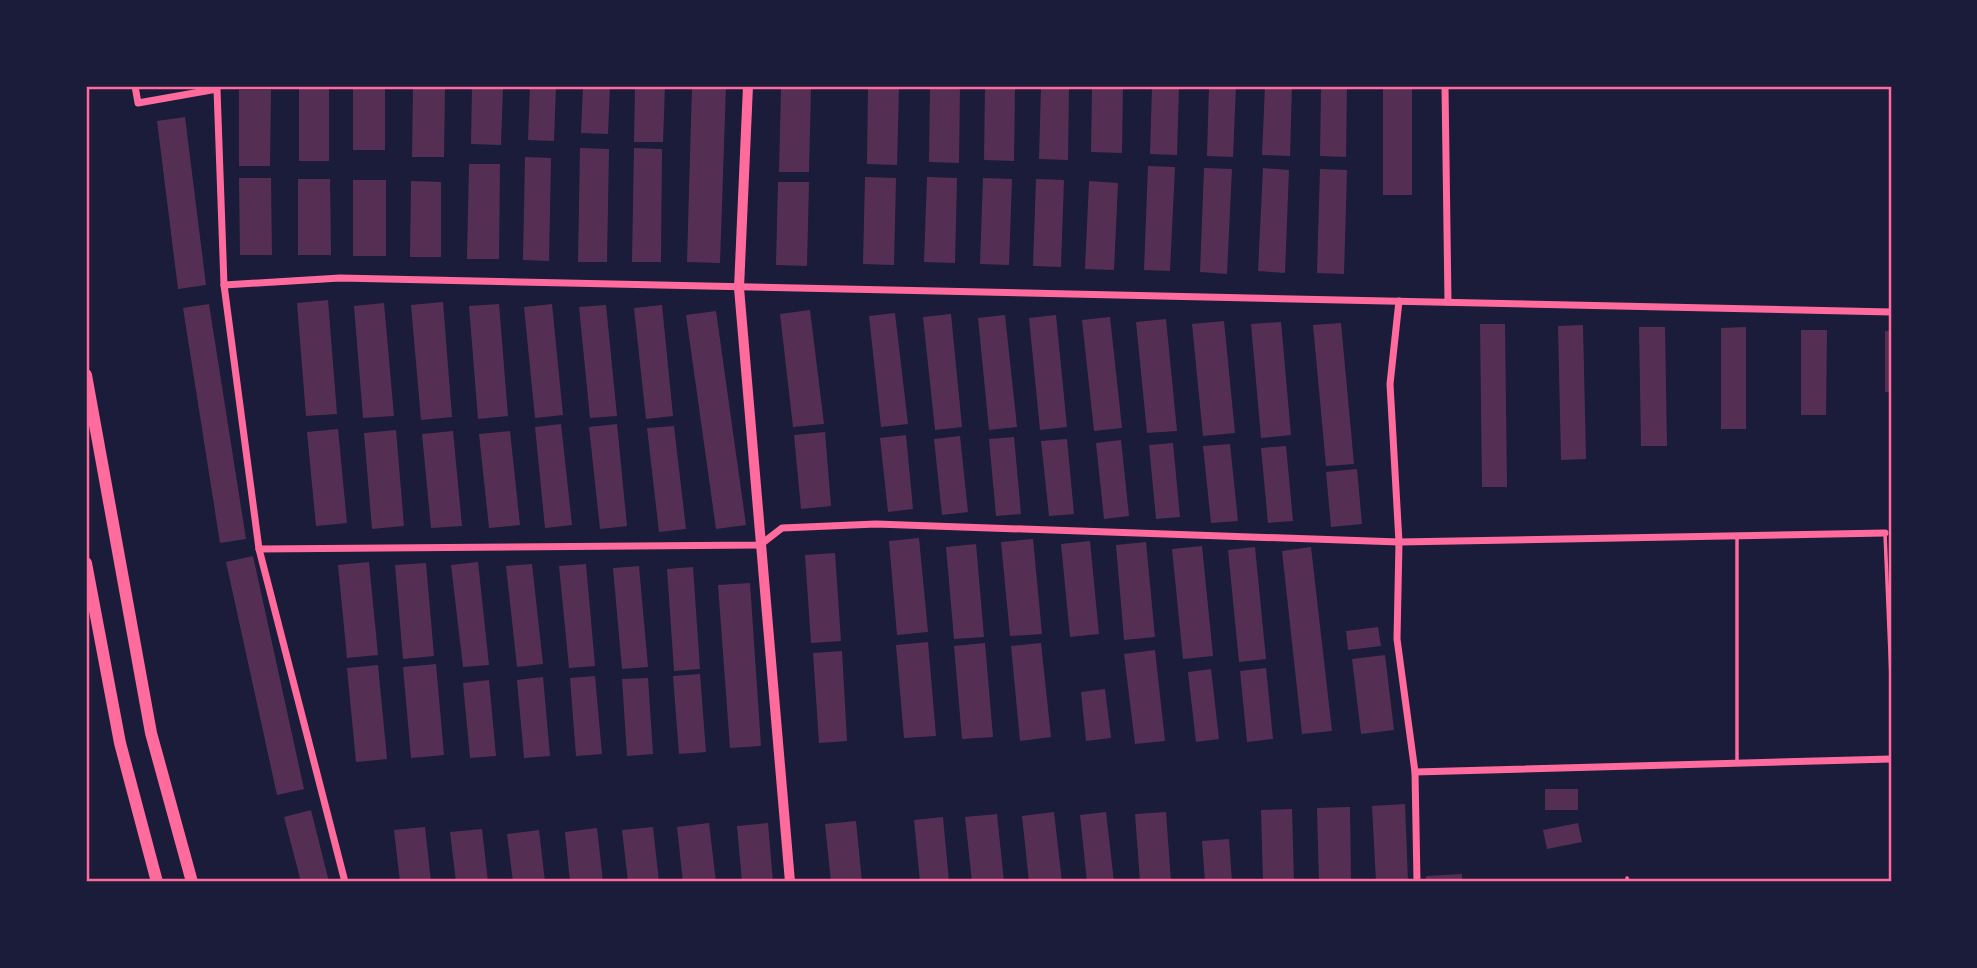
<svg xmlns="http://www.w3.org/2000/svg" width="1977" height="968" font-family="Lato,sans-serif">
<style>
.building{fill:#542f53}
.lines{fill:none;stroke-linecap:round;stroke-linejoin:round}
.service{stroke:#ff6b9d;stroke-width:3.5}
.minor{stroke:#ff6b9d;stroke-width:7}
.tertiary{stroke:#ff6b9d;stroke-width:10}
.trunk{stroke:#ff6b9d;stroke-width:12}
.neatline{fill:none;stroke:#ff6b9d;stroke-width:2.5}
</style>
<rect width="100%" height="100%" fill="#1b1b3a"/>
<g class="building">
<rect x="299" y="86" width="30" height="75"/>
<rect x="353" y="86" width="32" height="64"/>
<path d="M413,86H445L444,157H412Z"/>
<path d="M472,86H503L501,145L471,144Z"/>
<path d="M530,86H556L554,141L528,140Z"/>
<path d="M583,86H610L608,134L581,133Z"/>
<path d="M635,86H665L663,142H634Z"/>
<path d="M692,86H726L720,263L687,262Z"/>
<path d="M868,86H899L897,165L867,164Z"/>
<path d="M930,86H960L959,163L929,162Z"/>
<path d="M985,86H1015L1014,161L984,160Z"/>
<path d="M1041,86H1069L1068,160L1039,159Z"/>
<path d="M1092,86H1123L1122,153L1091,152Z"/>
<path d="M1152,86H1179L1177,155L1150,154Z"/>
<path d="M1209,86H1236L1233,157L1207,156Z"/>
<path d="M1265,86H1292L1290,156L1262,155Z"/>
<path d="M1321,86H1347L1346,157L1320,156Z"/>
<rect x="1383" y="86" width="29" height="109"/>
<path d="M781,88L811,89L809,172H779Z"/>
<path d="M239,90H271L270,166H239Z"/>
<path d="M185,117L206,285L178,289L157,121Z"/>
<path d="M580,148L609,149L607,262H578Z"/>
<path d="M634,148L662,149L661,262H632Z"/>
<path d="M525,157L551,158L549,261L523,260Z"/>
<path d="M469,164H500L499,259H467Z"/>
<path d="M1148,166L1175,167L1170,271L1144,270Z"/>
<path d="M1204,168L1232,169L1227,274L1200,272Z"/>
<path d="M1263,168L1289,170L1285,273L1258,271Z"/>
<path d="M1320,169L1347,170L1344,274L1317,273Z"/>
<path d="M865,177L896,178L894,265L863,264Z"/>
<path d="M927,177L957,178L955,263L924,262Z"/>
<path d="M239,178H271L272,255H240Z"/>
<path d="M983,178L1012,179L1009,265L980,264Z"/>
<path d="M298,179H330L331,255H298Z"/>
<path d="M1036,179L1064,180L1061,267L1033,266Z"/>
<rect x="353" y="180" width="33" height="76"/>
<path d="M411,181L441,182V257H410Z"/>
<path d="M1089,181L1118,183L1114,270L1085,269Z"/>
<path d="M778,182H809L807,266L776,265Z"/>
<path d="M328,300L337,414L306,416L297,303Z"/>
<path d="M443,302L452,417L421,420L411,305Z"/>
<path d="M384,303L394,416L363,418L354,306Z"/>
<path d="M209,304L246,539L220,543L183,308Z"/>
<path d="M499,304L508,416L478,419L469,306Z"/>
<path d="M552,304L563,415L535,418L524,307Z"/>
<path d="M606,305L617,416L590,418L579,307Z"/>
<path d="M662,305L673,416L646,419L634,308Z"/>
<path d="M810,310L824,424L793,427L780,314Z"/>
<path d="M716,311L746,525L716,529L686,315Z"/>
<path d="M895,313L908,424L881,427L869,316Z"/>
<path d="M951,314L962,427L935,430L923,317Z"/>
<path d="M1005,315L1017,427L989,430L978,318Z"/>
<path d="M1056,315L1067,427L1040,430L1029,318Z"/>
<path d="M1110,317L1122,428L1094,431L1082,320Z"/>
<path d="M1166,319L1177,431L1147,433L1136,322Z"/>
<path d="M1224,321L1235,433L1203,436L1192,324Z"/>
<path d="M1281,322L1291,435L1261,438L1251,324Z"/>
<path d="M1341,323L1354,464L1326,466L1313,325Z"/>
<path d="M1480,324H1505L1507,487H1482Z"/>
<path d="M1583,325L1586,459L1561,460L1558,326Z"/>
<path d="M1639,327H1665L1667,446H1641Z"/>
<path d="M1746,327V429H1721V328Z"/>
<path d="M1801,330H1827L1826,415H1801Z"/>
<rect x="1885" y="331" width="6" height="61"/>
<path d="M561,424L572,525L545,528L535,427Z"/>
<path d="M617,424L627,526L600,529L589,427Z"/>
<path d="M674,426L686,529L659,532L647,428Z"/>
<path d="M338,429L347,523L316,526L307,432Z"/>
<path d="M396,430L404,526L372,529L364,433Z"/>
<path d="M453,431L462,526L431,528L422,434Z"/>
<path d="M510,431L520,525L489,528L479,434Z"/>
<path d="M825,432L831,506L801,509L794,435Z"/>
<path d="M906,435L913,509L888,512L880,438Z"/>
<path d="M960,436L968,512L942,515L934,439Z"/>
<path d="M1014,437L1021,514L996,516L989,439Z"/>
<path d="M1067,439L1074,514L1049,516L1041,441Z"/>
<path d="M1121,440L1129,516L1104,519L1096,443Z"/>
<path d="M1173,443L1180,517L1156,519L1149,445Z"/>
<path d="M1230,444L1238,521L1211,523L1203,446Z"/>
<path d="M1286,446L1293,521L1268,523L1261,448Z"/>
<path d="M1357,469L1362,524L1331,527L1326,472Z"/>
<path d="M919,538L928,632L897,635L889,541Z"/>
<path d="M1033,539L1042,634L1010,636L1001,542Z"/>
<path d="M1090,541L1099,634L1070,637L1061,544Z"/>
<path d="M1146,542L1155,637L1124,640L1116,545Z"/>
<path d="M976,544L984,637L954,639L946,547Z"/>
<path d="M1202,546L1213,656L1183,659L1172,549Z"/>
<path d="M1255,547L1266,659L1239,662L1228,550Z"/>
<path d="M1311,547L1332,731L1302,734L1282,551Z"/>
<path d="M835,553L841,641L811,643L805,555Z"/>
<path d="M253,556L304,789L277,795L226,562Z"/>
<path d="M369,562L378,655L347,658L338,565Z"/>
<path d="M478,562L489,665L463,667L451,565Z"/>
<path d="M426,563L434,656L403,659L395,565Z"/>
<path d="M532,564L543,664L517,667L506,566Z"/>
<path d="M586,564L595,666L569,668L559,566Z"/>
<path d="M639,566L648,667L622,669L613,568Z"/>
<path d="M693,567L700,669L674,671L667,569Z"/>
<path d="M750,583L761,746L730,748L718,585Z"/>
<path d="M1378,627L1381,646L1348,650L1346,631Z"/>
<path d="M928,642L936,736L904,738L896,645Z"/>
<path d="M985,643L993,737L962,739L954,646Z"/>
<path d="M1041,643L1051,737L1020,741L1011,646Z"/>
<path d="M1155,650L1165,741L1135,744L1124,654Z"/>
<path d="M842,651L847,741L819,743L813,653Z"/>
<path d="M1385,655L1394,730L1361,734L1352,659Z"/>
<path d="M436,664L444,755L411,758L403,667Z"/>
<path d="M378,665L387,759L356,762L347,668Z"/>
<path d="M1266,668L1273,739L1247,742L1240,671Z"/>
<path d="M1211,669L1219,739L1196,742L1188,672Z"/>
<path d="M700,674L706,752L679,754L673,676Z"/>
<path d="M595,676L602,754L576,756L570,678Z"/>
<path d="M543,677L550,756L524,758L517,680Z"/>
<path d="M648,678L653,754L627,756L622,679Z"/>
<path d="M489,680L496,756L470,758L463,683Z"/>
<path d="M1105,689L1111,738L1086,741L1081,692Z"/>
<rect x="1545" y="789" width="33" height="21"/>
<path d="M1405,804L1408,882H1376L1372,806Z"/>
<path d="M1350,807L1351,882H1319L1317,808Z"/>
<path d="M1292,809L1294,882H1263L1261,810Z"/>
<path d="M311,810L329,882H301L284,817Z"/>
<path d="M1054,812L1062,882H1029L1022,816Z"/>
<path d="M1106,812L1114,882H1087L1080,815Z"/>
<path d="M1166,812L1171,882H1140L1135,814Z"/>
<path d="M997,814L1004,882H972L965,817Z"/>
<path d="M943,817L949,882H920L914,820Z"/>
<path d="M856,821L862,882H831L825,824Z"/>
<path d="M709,823L716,882H683L677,827Z"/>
<path d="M768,823L773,882H742L737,826Z"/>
<path d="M1578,823L1582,842L1547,849L1543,830Z"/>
<path d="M425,827L431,882H400L394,830Z"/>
<path d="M653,827L659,882H628L622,830Z"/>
<path d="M597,828L603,882H570L565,832Z"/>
<path d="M482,829L488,882H456L450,832Z"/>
<path d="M539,830L545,882H513L507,834Z"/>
<path d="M1229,839L1232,882H1205L1202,841Z"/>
<path d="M1462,874V882H1426V876Z"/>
</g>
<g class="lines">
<g class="service">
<path d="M1885,533L1891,678"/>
<path d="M1737,536V761"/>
<path d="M1627,878L1628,882"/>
</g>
<g class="minor">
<path d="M135,86L138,103L217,89L224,285L259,549L345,882"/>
<path d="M1445,86L1448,302"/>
<path d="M224,285L340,278L1891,312"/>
<path d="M1399,301L1390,384L1399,542L1397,639L1415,772L1417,882"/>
<path d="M259,549L760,545L782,528L876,524L1399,542L1885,533"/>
<path d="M1415,772L1891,759"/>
</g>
<path class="tertiary" d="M748,86L739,288L790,882"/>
<g class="trunk">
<path d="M86,375L151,733L192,882"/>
<path d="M86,563L120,743L157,882"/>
</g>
</g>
<rect width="1977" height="968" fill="none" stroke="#1b1b3a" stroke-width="175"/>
<rect x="88" y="88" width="1802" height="792" class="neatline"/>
</svg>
